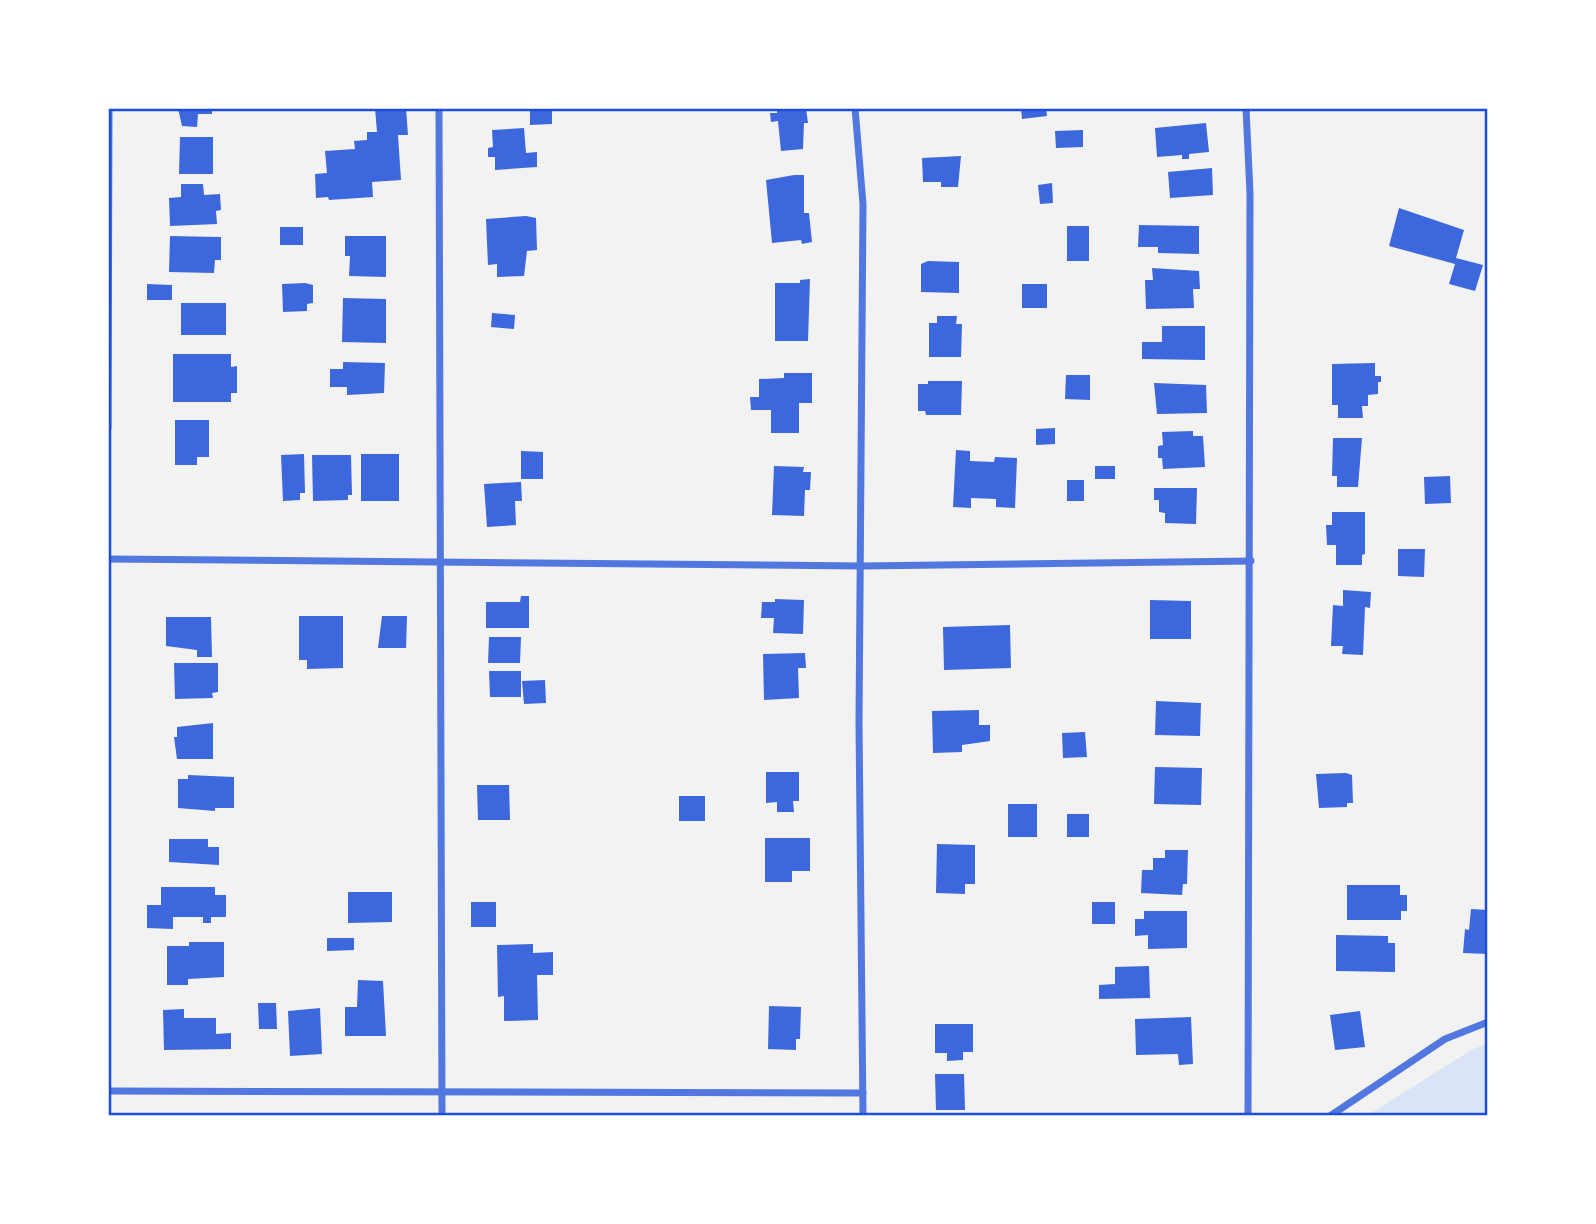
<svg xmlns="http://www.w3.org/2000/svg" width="1596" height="1224" font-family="'Libre Baskerville',serif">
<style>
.green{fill:#dbe4f7}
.building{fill:#3d67dc}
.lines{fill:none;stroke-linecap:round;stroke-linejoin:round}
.minor{stroke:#5277de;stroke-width:7}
.neatline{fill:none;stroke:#1d4ed8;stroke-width:2.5}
</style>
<rect width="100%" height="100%" fill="#f2f2f2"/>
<path class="green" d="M1487,1044V1115H1368L1473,1049Z"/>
<g class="building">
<path d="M178,108H212V114H198L197,127L182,126Z"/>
<path d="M375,108H406L408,135H398L401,180L372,182L373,197L329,200L328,197L316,198L315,174L327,173L325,151L355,149L354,141L367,140V132H377Z"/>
<path d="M530,108H552V124L530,125Z"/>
<path d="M777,108H806L808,123H804L803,149L781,151L778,121L771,122L770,113H777Z"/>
<path d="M1021,108H1046L1047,116L1022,119Z"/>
<path d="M1206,123L1209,152L1189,154V159H1182V155L1157,157L1155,128Z"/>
<path d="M524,128L526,153L537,152V167L495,170V157H488V148L493,147L492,130Z"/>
<path d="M1083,130V147L1056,148L1055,131Z"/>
<path d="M180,137H213V174H179Z"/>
<path d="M961,156L958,187H941V182H923L922,158Z"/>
<path d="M1212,168L1213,195L1170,198L1168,172Z"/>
<path d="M794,175H804V213H809L812,242L802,244L801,240L772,243L766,180Z"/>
<path d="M1052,183L1053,203L1040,204L1038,185Z"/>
<path d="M181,184H203L204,195L220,194L221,210L216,211L217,224L170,226L169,198L181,197Z"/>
<path d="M1399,208L1464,230L1456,258L1483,265L1475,291L1449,284L1455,264L1389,246Z"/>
<path d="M526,216L536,218L537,250L527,251L524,276L497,277V264L488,265L486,219Z"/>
<path d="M1139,225L1199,226V254L1158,253V247H1138Z"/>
<rect x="1067" y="226" width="22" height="35"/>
<rect x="280" y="227" width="23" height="18"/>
<path d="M170,236L221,237V260H215L214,273L169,272Z"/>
<path d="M345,236H386V277L349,276L350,256H345Z"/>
<path d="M928,261L959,262V293L921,292V264Z"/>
<path d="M1152,268L1199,271L1200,289H1193L1194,308L1146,309L1145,280H1153Z"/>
<path d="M810,279L808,341H775V283H800V280Z"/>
<path d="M305,283L313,285V303L307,304V311L283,312L282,284Z"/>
<path d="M147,284L172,285V300H147Z"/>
<rect x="1022" y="284" width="25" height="24"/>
<path d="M343,298L386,299V343L342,342Z"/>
<rect x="181" y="303" width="45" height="32"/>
<path d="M492,313L515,315L514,329L491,327Z"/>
<path d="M937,316H957L956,324H962L961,357H929V323H937Z"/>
<path d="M1162,326H1205V360L1142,359V342H1162Z"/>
<path d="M173,354H231V367L237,366V393H231V402H173Z"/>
<path d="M343,362L385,363L384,393L347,395V387H330V369H343Z"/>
<path d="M1375,363V376H1381V382H1378V394L1368,395V406H1362L1363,418H1338V405H1332V364Z"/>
<path d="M784,373H812V403H799V433H771V410H751L750,397H759V379L784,378Z"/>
<path d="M1066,375H1090V400L1065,399Z"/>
<path d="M928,381H962L961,415H926L925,411H918V384H928Z"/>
<path d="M1154,383L1206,385L1207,413L1157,414Z"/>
<path d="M175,420H209V457H197V465H175Z"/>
<path d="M1055,428V444L1036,445V429Z"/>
<path d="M1193,431V436H1203L1205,467L1163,469L1162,458H1158V446L1163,445L1162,432Z"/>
<path d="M1333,438H1362L1358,487H1337V476H1332Z"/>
<path d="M956,450L970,451V461L994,462L995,457L1017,458L1015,508L996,507V499L971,498V508L953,507Z"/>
<path d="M521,451L543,452V479H521Z"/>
<path d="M304,454L305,493H300V500L283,501L281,455Z"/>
<rect x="361" y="454" width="38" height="47"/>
<path d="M312,455H351L352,495H348V500L313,501Z"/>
<path d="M774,466L804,467L803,472H811L810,490H805L804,516L772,515Z"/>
<rect x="1095" y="466" width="20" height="13"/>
<path d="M1450,476L1451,503L1425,504L1424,477Z"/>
<rect x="1067" y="480" width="17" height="21"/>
<path d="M521,482L522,501H515L516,525L487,527L484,484Z"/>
<path d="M1154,488H1197L1196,524L1165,523V513L1159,512V500H1154Z"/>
<path d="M1332,512H1365V554L1362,555V565H1336V545H1327L1326,525H1332Z"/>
<path d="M1398,549H1425L1424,577L1398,576Z"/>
<path d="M1343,590L1371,592L1370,608L1365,607L1363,655L1342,654L1343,646H1331L1333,605L1343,606Z"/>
<path d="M521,596H529V628H486V602H520Z"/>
<path d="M775,599L804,600L803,634L773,633L774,618H761L762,602H775Z"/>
<path d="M1150,600L1191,601V639H1150Z"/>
<path d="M299,616H343V668L307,669V660H299Z"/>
<path d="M382,616H407L406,648H378Z"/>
<path d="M166,617H211L212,657H197V650L166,646Z"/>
<path d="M1010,625L1011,668L944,670L943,627Z"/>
<path d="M489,637H521L520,663H488Z"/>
<path d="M805,653L806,668H798L799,698L764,700L763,654Z"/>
<path d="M174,663H218V692L212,693L213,698L175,699Z"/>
<path d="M489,671H521V697H490Z"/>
<path d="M545,680L546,703L524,704L522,681Z"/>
<path d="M1156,701L1201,703L1200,736L1155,735Z"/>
<path d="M979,710V725H990V741L962,745V752L933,753L932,711Z"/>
<path d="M213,723V759H177L174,737H177V727Z"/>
<path d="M1085,732L1087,757L1063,758L1062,733Z"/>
<path d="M1155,767L1202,768L1201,805L1154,804Z"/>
<path d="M766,772H799V801H793L794,812H777V802L766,803Z"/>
<path d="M1346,773L1352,775L1353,803H1347V807L1319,808L1316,774Z"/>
<path d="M188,775L234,777V808H215V811L178,808V779H188Z"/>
<path d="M477,785H509L510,820H478Z"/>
<rect x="679" y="796" width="26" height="25"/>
<rect x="1008" y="804" width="29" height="33"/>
<rect x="1067" y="814" width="22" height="23"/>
<path d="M765,838H810V871H792V882H765Z"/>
<path d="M169,839H208V847H219V865L169,862Z"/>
<path d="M937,844L975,845V884H965V894L936,893Z"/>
<path d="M1165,850H1188L1187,884H1183L1182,895L1141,893L1142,870H1153V858H1165Z"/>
<path d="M1347,885H1400V895H1407V911H1401V920H1347Z"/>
<path d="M161,887H215V895H226V917H211V923H203V917H173V929L147,928V905H161Z"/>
<path d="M348,892H392V922L348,923Z"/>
<rect x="471" y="902" width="25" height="25"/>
<rect x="1092" y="902" width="23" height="22"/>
<path d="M1471,909L1488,910V954L1463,953L1465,929L1469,930Z"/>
<path d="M1144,911H1187V948L1148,949V935L1135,936V919H1144Z"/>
<path d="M1336,935L1388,936V943H1395V972L1336,971Z"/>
<path d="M327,938H354V950L327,951Z"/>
<path d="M189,942H224V977L188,979V985H167V946H189Z"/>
<path d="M533,944V953L553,952V975H537L538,1020L504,1021V996L498,997L497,945Z"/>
<path d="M1149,966L1150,998L1099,999V985L1115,984V967Z"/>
<path d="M358,980L383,981L386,1036H345V1007H357Z"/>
<path d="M258,1003H276L277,1029H259Z"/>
<path d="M769,1006L801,1007L800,1039H796V1050L768,1049Z"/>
<path d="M320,1008L322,1054L290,1056L288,1011Z"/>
<path d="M184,1009V1018H216V1034L231,1033V1049L164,1050L163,1010Z"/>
<path d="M1360,1011L1365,1047L1335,1050L1330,1015Z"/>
<path d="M1191,1017L1193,1064L1179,1065L1178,1054L1136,1055L1135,1019Z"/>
<path d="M935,1024H973V1052H963V1060L947,1061V1053H935Z"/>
<path d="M935,1074H964L965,1110H936Z"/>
</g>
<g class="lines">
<g class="minor">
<path d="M439,108L442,1116"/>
<path d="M855,108L863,204L859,722L863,1116"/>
<path d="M1246,108L1250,193L1248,1116"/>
<path d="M108,428L109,108"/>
<path d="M108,559L862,566L1251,561"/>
<path d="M108,1091L863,1093"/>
<path d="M1330,1116L1445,1039L1488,1022"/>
</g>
</g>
<rect width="1596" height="1224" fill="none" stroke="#ffffff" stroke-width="220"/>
<rect x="110" y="110" width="1376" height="1004" class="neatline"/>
</svg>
